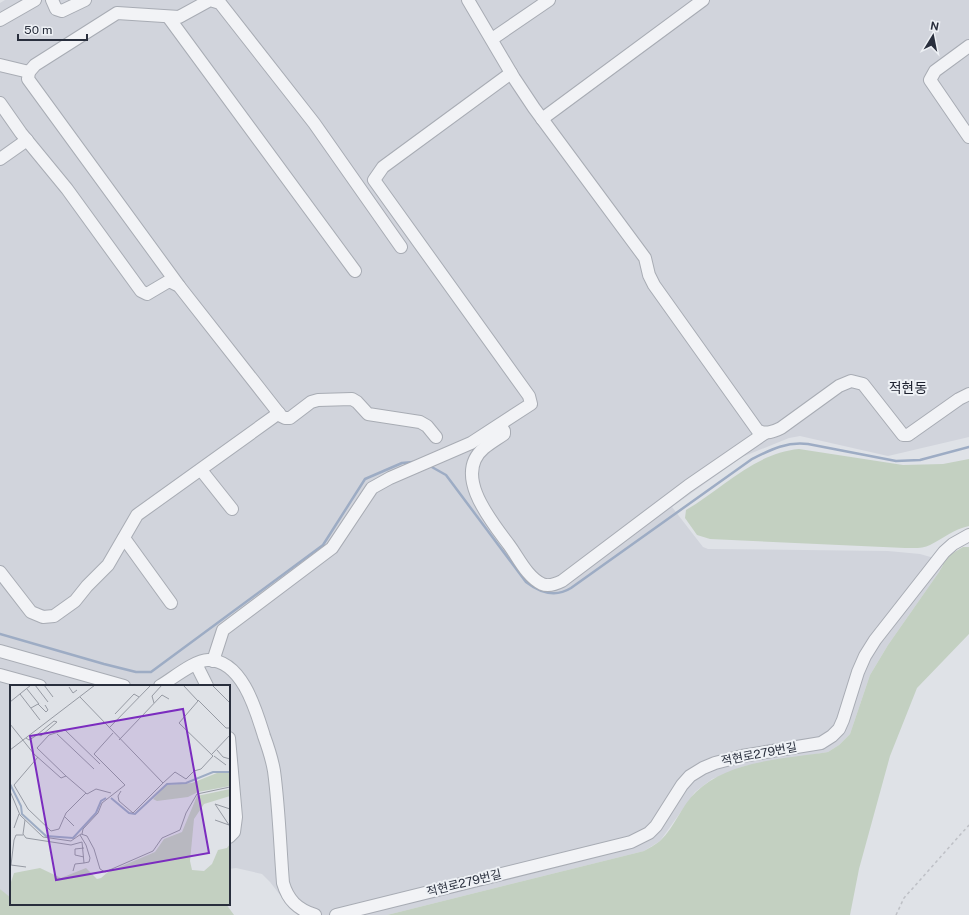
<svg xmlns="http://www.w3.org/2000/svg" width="969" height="915" font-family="'Public Sans','Noto Sans KR',sans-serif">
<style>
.built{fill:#d1d4dc}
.green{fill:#c3d0c1}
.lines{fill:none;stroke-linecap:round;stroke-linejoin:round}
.stream{stroke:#9dacc4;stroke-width:2.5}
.minor-casing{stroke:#a8acb4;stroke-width:14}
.path{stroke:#bec0c6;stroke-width:1.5;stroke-dasharray:3 3;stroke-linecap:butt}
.minor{stroke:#f2f3f6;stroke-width:12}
.labels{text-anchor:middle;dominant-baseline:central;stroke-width:4;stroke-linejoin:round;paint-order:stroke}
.street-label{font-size:12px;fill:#292f3d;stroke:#eef1f5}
.quarter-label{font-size:14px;fill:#1c202e;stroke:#eef1f5}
.inset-river{fill:none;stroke:#9dacc4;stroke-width:2}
.inset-road{fill:none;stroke:#969aa3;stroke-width:1}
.view{fill:#7b2cbf;fill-opacity:0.15;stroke:#7b2cbf;stroke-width:2}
.inset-edge{fill:none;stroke:#292f3d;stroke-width:2}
</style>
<rect width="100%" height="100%" fill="#dfe2e7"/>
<path class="built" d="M5,0H969V437L888,456L800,436L789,438L742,457L672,507L703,547L708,549L888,551L920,554L941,560L943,565L939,572L888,645L870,675L850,734L839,745L828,752L745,766L712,779L695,792L660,841L644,851L387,915H303L291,909L270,882L262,874L236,868L229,869V686H11V898L4,893L0,889V3Z"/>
<g class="green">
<path d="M799,449L903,465L943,464L969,459V526C954,529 944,538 930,545C923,549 913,548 905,548L710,539L697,535L685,518L686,510C723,488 755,453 799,449Z"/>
<path d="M963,547H969V634L917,688L890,756L859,869L850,915H387L644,851C649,848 655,845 660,841C675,827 681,806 696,792C729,760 785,759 828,752L839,745L850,734L870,675L888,645L939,572L943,565L941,560Z"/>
<path d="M0,889L11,898V904H226L234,915H0Z"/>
</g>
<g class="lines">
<g class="stream">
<path d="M430,466L446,475L526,582C539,592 555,598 571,588L752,459C770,450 787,441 808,444L896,461L920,460L969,447"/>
<path d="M0,634L104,664L136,672H151L323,545L365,479L402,463L413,462"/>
</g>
<g class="minor-casing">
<g id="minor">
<path d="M52,0L56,9L62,11L85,0"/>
<path d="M468,0L514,78L534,108L645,258L649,275L654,285L758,431C767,434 773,432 781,428L839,386L851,381L863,384L903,435H908L959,399L969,394"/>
<path d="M169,18L355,271"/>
<path d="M0,20L35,0"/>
<path d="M492,39L549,0"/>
<path d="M969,46L935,71L930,80L969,137"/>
<path d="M0,65L29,72"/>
<path d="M0,103L21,133L67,189L141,291L147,294L169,281L179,286L281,416L285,418H290L311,402L318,400L352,399L357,402L368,414L420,422L427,426L436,437"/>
<path d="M542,119L703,0"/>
<path d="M0,159L27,140"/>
<path d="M179,286L28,79L29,72L35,65L117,13L179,17L210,0L220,3L314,123L401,247"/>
<path d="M500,425L504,431V434C497,439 490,443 484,448C452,475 492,522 509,545C518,557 527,577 542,584C549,587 556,584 562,581L688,486L765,433"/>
<path d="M201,470L232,509"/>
<path d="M124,538L171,603"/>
<path d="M0,572L31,612L43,617L54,616L75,601L87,586L108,565L137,515L279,413"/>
<path d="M0,651L124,686"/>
<path d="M213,661L223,630L332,548L372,488L390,478L471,443L531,404L529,396L374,180L383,167L511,73"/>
<path d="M196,664L207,686"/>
<path d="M0,675L40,686"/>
<path d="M160,686C172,679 195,660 208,660C242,660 256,710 264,736C268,747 272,759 274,771C279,808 280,845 283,883C288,900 297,909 315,915"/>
<path d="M229,738L236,817L234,832L229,837"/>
<path d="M336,915L631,842L649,833L656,826L682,785L690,776L703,768L715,763L742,756L821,743L832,736L839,729L843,720L858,672L865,656L875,640L944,552L953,544L969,535"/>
</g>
</g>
<path class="path" d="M896,915L904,898L969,825"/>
<use href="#minor" class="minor"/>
</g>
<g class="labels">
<g class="street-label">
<text transform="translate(759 754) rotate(-11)">적현로279번길</text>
<text transform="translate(464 883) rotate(-14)">적현로279번길</text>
</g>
<g class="quarter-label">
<text x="908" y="388">적현동</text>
</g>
</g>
<g transform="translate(10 685)">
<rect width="220" height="220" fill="#dfe2e7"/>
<path d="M207,88H220V101L188,107L178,112L147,116L143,114L156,100L182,98ZM220,104V111L194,119L184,134L180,176L182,185L194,186L202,179L208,165L217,163L220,159V220H0V200L4,188L30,183L51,193L76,183L87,194L91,193L98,187L145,167L154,154L172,147L187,111Z" fill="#c3d0c1"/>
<path class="inset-river" d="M0,99L11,121L12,129L36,151L63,153L86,128L91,116L96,113M101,113L119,128L125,129L157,99L176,98L203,87H220"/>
<path class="inset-road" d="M25,0L38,17M34,0L43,12M202,0L220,18M59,2L63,8L67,5M17,4L29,19M10,9L30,35M70,12L153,98L165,87L176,94L184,86L191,84L203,71L169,38L188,16L173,0M188,15L216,43H220M0,17L21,0M144,18L142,11L152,0M21,23L28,19L36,27L38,25L35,20M105,29L124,9L129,12M0,39L24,69L51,93L56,91L77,109L86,104L101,108M99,43L141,0M47,49L84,84M16,53L19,55L24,52L28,49L39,40L44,36L47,37L31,51L28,49M109,55L152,10L159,14M0,65L85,0M207,65L213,72L220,74M202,69L220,50M204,71L216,80M28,72L4,100L18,124L41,146L49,144L56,128L76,108M56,91L27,63L39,50L55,45L90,79M0,106L10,130L33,152L61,156L71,149L77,151L84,164L90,184L95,187L143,166L152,153L170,145L176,128L187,109L220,102M111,106L108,111L109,116L123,128L153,98M55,132L64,141M15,135L13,149L16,153L61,160L72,157L74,178L65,179L63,186M205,135L219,140L205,119L220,124M4,143L9,129M72,149L73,144L88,128L92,118L115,100L84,69L103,48M13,150H6L4,155L1,180L16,182M70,150L76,160L80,173L79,177L74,178M74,163L65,164V170L74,172"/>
<path class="view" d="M173,24L199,168L46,195L20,51Z"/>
<rect width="220" height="220" class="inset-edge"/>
</g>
<g transform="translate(933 36) rotate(10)" stroke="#eef1f5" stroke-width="3" paint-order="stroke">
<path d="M0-3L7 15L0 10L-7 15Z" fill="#292f3d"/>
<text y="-6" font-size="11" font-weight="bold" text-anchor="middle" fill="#292f3d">N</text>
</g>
<path d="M18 34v6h69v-6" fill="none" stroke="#292f3d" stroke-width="2"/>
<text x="24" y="34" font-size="12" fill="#292f3d" stroke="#eef1f5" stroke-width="3" paint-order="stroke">50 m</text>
</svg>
